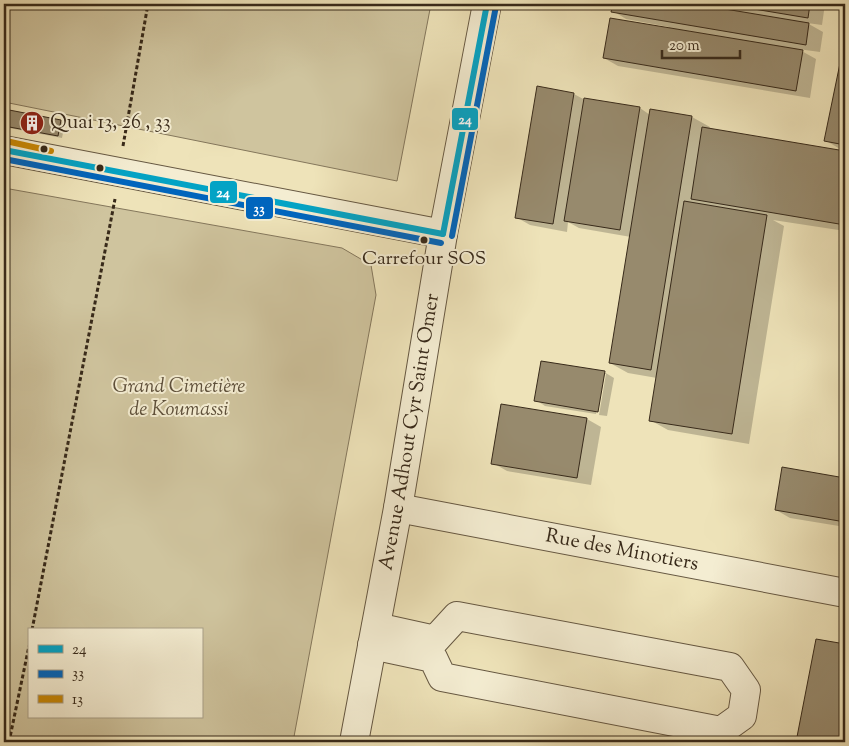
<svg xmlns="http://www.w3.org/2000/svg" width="849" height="746" font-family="'Sorts Mill Goudy',serif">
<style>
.green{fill:#cfc49e;stroke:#84775c;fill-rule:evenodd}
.shadow{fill:#0003}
.building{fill:#978a6d;stroke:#382a1a}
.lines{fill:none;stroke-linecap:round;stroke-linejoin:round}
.minor-casing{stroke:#665842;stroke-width:30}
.path{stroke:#382a1a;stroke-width:3;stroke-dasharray:4 2.5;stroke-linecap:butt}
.minor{stroke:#f4edd2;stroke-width:28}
.bus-1-casing{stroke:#f4edd2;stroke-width:10}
.bus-2-casing{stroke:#f4edd2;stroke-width:10}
.bus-3-casing{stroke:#f4edd2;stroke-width:10}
.bus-1{stroke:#03a3c5;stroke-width:6}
.bus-2{stroke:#0065bd;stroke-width:6}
.bus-3{stroke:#c78706;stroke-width:6}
.bus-dot{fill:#382a1a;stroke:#f4edd2;stroke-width:2}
.labels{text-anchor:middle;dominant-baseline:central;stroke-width:4;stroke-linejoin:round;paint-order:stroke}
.bus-label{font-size:19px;fill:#382a1a;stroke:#f4edd2}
.poi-label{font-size:20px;fill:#382a1a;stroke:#f4edd2;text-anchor:start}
.park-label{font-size:20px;font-style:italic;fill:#5e503b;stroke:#f4edd2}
.street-label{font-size:20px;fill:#382a1a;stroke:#f4edd2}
.line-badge{stroke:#f4edd2;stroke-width:2}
.badge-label{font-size:14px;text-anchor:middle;font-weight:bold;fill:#fff}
</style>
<rect width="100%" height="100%" fill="#eee3b9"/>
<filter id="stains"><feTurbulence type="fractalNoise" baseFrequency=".004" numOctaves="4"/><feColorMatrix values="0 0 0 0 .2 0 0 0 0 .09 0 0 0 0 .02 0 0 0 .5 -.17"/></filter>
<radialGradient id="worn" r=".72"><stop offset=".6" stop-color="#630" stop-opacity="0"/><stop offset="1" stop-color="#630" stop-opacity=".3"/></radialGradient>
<g class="green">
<path d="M4,4H431L397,181L4,102Z"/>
<path d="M4,188L342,248L371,265L376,295L293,742H4ZM29,630H201V717H29Z"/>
</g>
<g class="shadow">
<path d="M614,4H687L732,11L719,4H825L822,25L807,23L823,32L820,52L798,49L816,59L810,98L618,66L604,58L669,29V27L626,19L613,11Z"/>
<path d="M845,45V152L825,140Z"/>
<path d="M538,88L574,94L585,100L640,108L650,115L651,110L692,117L710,127L709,130L845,152V231L773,220L784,226L749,444L668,430L650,420L657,378L628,373L610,363L631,237L579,228L568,222L567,232L530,225L516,217Z"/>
<path d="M4,110L61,121L65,123L62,138L4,127Z"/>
<path d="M604,372L614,378L607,416L599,415L606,374H603L596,414L545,406L536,400Z"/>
<path d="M587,419L601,427L591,485L507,471L493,463Z"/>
<path d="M783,469L845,479V527L790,518L776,510Z"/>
<path d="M817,640L845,646V742H798Z"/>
</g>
<g class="building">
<path d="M613,4H695L809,23L806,45L611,12Z"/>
<path d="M724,4H810L808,18Z"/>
<path d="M610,18L803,50L796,91L603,58Z"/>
<path d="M845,39V145L824,141Z"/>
<path d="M537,86L574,93L553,224L515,218Z"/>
<path d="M584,98L640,107L620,230L564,221Z"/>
<path d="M4,109L61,120L58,136L4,126Z"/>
<path d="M650,109L692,116L651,370L609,363Z"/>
<path d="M702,127L845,151V225L691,199Z"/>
<path d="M684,201L767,215L732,434L649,421Z"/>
<path d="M541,361L605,371L598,412L534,401Z"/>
<path d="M501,404L587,418L577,478L491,464Z"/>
<path d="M782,467L845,478V522L775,510Z"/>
<path d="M816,639L845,644V742H796Z"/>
</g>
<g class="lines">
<g class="minor-casing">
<g id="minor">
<path d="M4,150L443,234"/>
<path id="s1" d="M398,508L845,593"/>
<path d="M372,645L433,658L442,677L721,731L742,716L746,690L730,667L457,616L435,640L376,627"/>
<path id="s2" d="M354,742L398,508L443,234L487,4"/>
</g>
</g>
<g class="path">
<path d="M123,146L148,4"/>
<path d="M32,630L115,199"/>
<path d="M9,742L29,646"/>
</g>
<use href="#minor" class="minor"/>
<g class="bus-1-casing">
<g id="bus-1">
<path d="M4,150L443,234"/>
<path d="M443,234L487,4"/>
</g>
</g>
<g class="bus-2-casing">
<g id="bus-2">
<path d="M4,159L441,243"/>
<path d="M452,236L496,6"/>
</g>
</g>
<g class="bus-3-casing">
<path id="bus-3" d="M6,141L51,151"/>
</g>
<use href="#bus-1" class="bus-1"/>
<use href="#bus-2" class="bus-2"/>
<use href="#bus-3" class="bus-3"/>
</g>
<defs>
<g id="building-disc" transform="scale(1.25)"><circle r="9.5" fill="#8f2418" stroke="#f4edd2"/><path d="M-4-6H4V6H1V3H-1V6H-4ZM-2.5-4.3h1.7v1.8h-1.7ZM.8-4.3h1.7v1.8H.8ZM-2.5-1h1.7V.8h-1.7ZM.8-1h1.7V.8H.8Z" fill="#fff"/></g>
</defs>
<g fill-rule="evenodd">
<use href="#building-disc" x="32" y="123"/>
</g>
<g class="bus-dot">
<circle cx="44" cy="149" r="4.5"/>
<circle cx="100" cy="168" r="4.5"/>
<circle cx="424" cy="240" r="4.5"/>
</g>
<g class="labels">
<g class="bus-label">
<text x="424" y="259">Carrefour SOS</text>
</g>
<g class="poi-label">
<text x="50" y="123">Quai 13, 26 , 33</text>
</g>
<g class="park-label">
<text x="179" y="387">Grand Cimetière<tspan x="179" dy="23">de Koumassi</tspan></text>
</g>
<g class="street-label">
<text stroke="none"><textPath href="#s2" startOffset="315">Avenue Adhout Cyr Saint Omer</textPath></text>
<text stroke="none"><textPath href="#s1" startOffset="228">Rue des Minotiers</textPath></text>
</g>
</g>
<g class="line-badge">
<rect x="451" y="107" width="28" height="24" rx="5" fill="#03a3c5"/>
<rect x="209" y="180" width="29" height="24" rx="5" fill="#03a3c5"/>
<rect x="245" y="196" width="29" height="24" rx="5" fill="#0065bd"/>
</g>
<g class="badge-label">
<text x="465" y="124">24</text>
<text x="223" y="197">24</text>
<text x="259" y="213">33</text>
</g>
<rect width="849" height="746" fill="none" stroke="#eee3b9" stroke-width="20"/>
<rect x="5" y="5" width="839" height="736" fill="none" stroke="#382a1a" stroke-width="2.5"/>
<rect x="10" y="10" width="829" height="726" fill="none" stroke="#382a1a"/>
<rect x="28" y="628" width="175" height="90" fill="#f4edd2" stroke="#a99f88"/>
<rect x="38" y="645" width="25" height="8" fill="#03a3c5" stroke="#a99f88"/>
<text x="72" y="654" font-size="15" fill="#382a1a">24</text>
<rect x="38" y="670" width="25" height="8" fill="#0065bd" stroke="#a99f88"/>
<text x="72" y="678" font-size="15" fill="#382a1a">33</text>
<rect x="38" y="695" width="25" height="8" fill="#c78706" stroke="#a99f88"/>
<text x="72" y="704" font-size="15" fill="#382a1a">13</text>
<path d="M662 50v8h78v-8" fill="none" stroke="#382a1a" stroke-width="2.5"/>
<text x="669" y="50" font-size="15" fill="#382a1a" stroke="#f4edd2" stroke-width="4" paint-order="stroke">20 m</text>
<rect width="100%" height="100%" filter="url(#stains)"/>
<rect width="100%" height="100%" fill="url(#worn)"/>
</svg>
